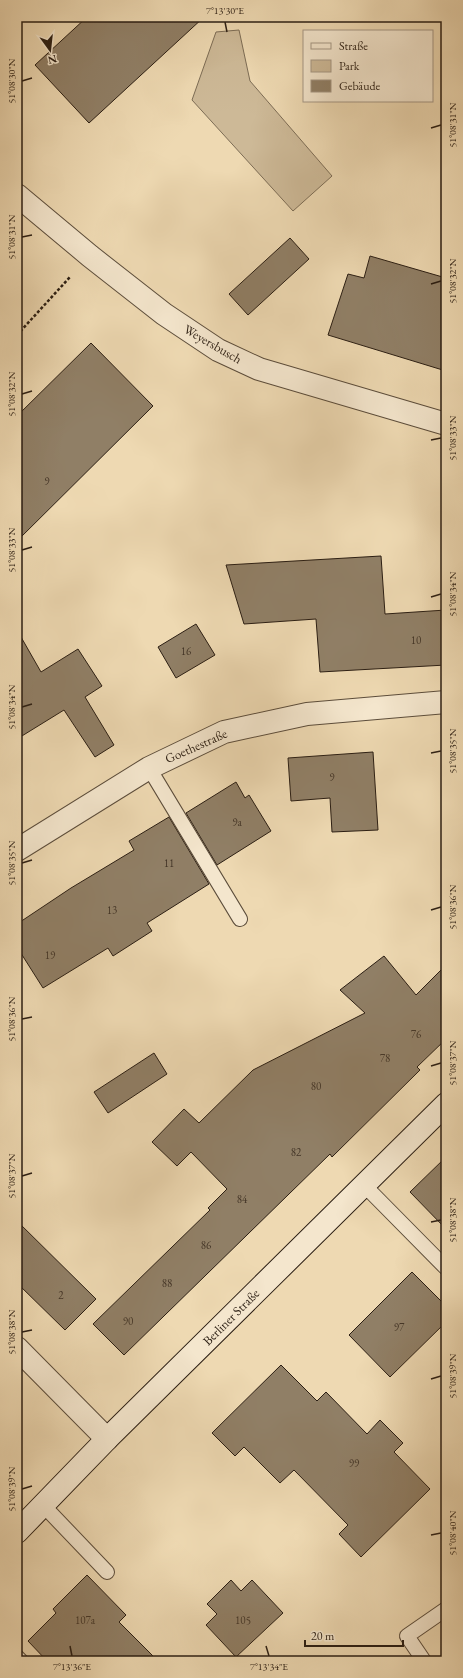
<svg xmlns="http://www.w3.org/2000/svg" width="463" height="1678" font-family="'EB Garamond',serif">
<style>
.green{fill:#cdb997;stroke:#7c6c55}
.building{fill:#907f66;stroke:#2b1e13}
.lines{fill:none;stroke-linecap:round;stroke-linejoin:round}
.lane-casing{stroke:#5c4d3b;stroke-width:16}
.street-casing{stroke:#5c4d3b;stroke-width:24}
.secondary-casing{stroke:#2b1e13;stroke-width:24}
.path{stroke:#2b1e13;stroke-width:2.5;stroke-dasharray:3 2;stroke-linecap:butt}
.lane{stroke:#f4e6cd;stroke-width:14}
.street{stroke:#f4e6cd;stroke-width:22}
.secondary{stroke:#f4e6cd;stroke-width:22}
.ticks{fill:none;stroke:#2b1e13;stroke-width:1.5}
.labels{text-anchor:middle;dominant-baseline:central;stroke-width:4;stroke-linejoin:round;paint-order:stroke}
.number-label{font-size:11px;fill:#443628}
.street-label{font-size:13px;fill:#2b1e13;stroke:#f4e6cd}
.neatline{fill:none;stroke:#2b1e13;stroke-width:1.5}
.ticks-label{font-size:10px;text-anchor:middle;fill:#2b1e13}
</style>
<rect width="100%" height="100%" fill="#eed9b2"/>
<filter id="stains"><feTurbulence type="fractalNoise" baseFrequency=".005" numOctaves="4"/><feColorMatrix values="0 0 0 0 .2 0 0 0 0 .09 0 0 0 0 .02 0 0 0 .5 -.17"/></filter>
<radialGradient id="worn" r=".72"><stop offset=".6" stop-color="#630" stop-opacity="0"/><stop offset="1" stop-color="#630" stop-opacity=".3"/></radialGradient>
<path class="green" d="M239,30L250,81L332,176L293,211L192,100L216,32Z"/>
<g class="building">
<path d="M87,17H204L89,123L35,65Z"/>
<path d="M290,238L309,259L248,315L229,294Z"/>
<path d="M370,256L446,278V371L328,335L348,274L364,278Z"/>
<path d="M91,343L153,406L17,541V416Z"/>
<path d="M381,556L385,614L446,610V665L320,672L316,619L244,624L226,565Z"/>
<path d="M196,624L215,655L176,678L158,647Z"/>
<path d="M17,630L41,672L78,649L102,686L85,697L114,745L95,757L64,710L17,739Z"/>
<path d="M373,752L378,830L332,832L330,798L291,801L288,758Z"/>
<path d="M236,782L245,798L249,795L271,831L217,865L186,813Z"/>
<path d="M169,817L209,884L147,923L152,931L113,956L108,948L43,988L17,947V924L71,888L134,850L129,841Z"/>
<path d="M384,956L416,995L446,965V1039L417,1067L420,1070L332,1157L330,1154L124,1355L93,1324L210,1210L208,1208L227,1189L191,1152L177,1166L152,1142L184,1109L199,1123L253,1070L365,1013L340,990Z"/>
<path d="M154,1053L167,1074L108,1113L94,1092Z"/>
<path d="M446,1157V1229L410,1192Z"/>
<path d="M17,1221L96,1299L65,1330L17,1283Z"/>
<path d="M412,1272L446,1306V1322L390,1377L349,1335Z"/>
<path d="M281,1365L317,1401L326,1392L367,1434L380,1420L403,1443L394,1452L430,1489L361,1557L339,1534L348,1525L294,1470L280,1483L244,1447L235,1456L212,1433Z"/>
<path d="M87,1575L126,1615L119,1622L158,1661H47L28,1641L56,1613L53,1609Z"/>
<path d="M231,1580L241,1591L252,1580L283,1613L236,1657L206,1625L217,1614L207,1604Z"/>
</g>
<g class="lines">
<g class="lane-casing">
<g id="lane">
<path d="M149,768L240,919"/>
<path d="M364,1185L446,1268"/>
<path d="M43,1505L107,1572"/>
<path d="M17,1657L21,1661"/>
<path d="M424,1661L407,1636L446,1609"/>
</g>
</g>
<g class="street-casing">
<g id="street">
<path d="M17,195L90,256L164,314L218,350L259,369L446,424"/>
<path d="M17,850L149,768L224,732L307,714L446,702"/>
<path d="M17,1348L107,1439"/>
</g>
</g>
<g class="secondary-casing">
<path id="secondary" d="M17,1532L107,1439L446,1104"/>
</g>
<path class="path" d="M17,335L70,277"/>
<use href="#lane" class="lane"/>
<use href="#street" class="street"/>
<use href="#secondary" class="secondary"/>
</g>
<path class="ticks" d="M225,22L227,32M22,81L32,78M431,128L441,125M22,237L32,235M431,284L441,281M22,394L32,391M431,440L441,438M22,550L32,547M431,597L441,594M22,707L32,704M431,753L441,751M22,863L32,860M431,910L441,907M22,1019L32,1017M431,1066L441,1063M22,1176L32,1173M431,1222L441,1220M22,1332L32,1330M431,1379L441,1376M22,1489L32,1486M431,1535L441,1533M70,1646L72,1656M266,1646L269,1656"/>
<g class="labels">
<g class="number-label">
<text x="47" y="481">9</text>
<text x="416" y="640">10</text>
<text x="186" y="651">16</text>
<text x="332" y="777">9</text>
<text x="237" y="822">9a</text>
<text x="169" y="863">11</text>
<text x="112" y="910">13</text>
<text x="50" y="955">19</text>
<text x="416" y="1034">76</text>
<text x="385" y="1058">78</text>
<text x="316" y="1086">80</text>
<text x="296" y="1152">82</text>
<text x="242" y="1199">84</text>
<text x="206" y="1245">86</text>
<text x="167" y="1283">88</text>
<text x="61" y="1295">2</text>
<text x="128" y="1321">90</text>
<text x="399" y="1327">97</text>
<text x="354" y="1463">99</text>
<text x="85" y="1620">107a</text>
<text x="243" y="1620">105</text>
</g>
<g class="street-label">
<text transform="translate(213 344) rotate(30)">Weyersbusch</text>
<text transform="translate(196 746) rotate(-24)">Goethestraße</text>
<text transform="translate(231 1317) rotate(-45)">Berliner Straße</text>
</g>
</g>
<rect width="463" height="1678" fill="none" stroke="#eed9b2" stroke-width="44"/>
<rect x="303" y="30" width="130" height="72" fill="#f4e6cd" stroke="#a49683"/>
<rect x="311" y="43" width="20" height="6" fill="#f4e6cd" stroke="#a49683"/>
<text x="339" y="50" font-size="12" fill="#2b1e13">Straße</text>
<rect x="311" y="60" width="20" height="12" fill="#cdb997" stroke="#a49683"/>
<text x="339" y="70" font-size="12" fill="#2b1e13">Park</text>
<rect x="311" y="80" width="20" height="12" fill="#907f66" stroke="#a49683"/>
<text x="339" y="90" font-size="12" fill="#2b1e13">Gebäude</text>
<g transform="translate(50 50) rotate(165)" stroke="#f4e6cd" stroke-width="3" paint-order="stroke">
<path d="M0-3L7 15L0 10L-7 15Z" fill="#2b1e13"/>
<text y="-6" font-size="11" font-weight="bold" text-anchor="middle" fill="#2b1e13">N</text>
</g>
<path d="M305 1640v6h98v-6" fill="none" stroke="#2b1e13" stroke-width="2"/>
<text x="311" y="1640" font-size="12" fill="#2b1e13" stroke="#f4e6cd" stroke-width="3" paint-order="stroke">20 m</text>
<rect x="22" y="22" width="419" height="1634" class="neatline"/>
<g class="ticks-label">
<text x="225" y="14">7°13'30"E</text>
<text transform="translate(11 81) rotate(-90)" y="4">51°08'30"N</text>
<text transform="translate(452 125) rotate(-90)" y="4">51°08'31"N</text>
<text transform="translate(11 237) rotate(-90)" y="4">51°08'31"N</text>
<text transform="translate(452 281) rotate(-90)" y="4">51°08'32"N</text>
<text transform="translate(11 394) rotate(-90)" y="4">51°08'32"N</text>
<text transform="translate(452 438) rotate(-90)" y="4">51°08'33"N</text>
<text transform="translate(11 550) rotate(-90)" y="4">51°08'33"N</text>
<text transform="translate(452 594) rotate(-90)" y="4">51°08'34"N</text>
<text transform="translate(11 707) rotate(-90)" y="4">51°08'34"N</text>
<text transform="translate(452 751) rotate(-90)" y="4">51°08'35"N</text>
<text transform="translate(11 863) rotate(-90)" y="4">51°08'35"N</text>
<text transform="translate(452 907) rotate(-90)" y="4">51°08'36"N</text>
<text transform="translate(11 1019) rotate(-90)" y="4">51°08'36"N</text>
<text transform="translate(452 1063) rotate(-90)" y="4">51°08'37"N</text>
<text transform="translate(11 1176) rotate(-90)" y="4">51°08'37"N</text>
<text transform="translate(452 1220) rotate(-90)" y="4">51°08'38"N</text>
<text transform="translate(11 1332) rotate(-90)" y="4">51°08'38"N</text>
<text transform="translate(452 1376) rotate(-90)" y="4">51°08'39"N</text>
<text transform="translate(11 1489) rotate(-90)" y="4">51°08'39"N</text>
<text transform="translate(452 1533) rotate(-90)" y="4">51°08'40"N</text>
<text x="72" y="1670">7°13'36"E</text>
<text x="269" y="1670">7°13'34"E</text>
</g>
<rect width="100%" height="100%" filter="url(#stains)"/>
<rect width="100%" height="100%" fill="url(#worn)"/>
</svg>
